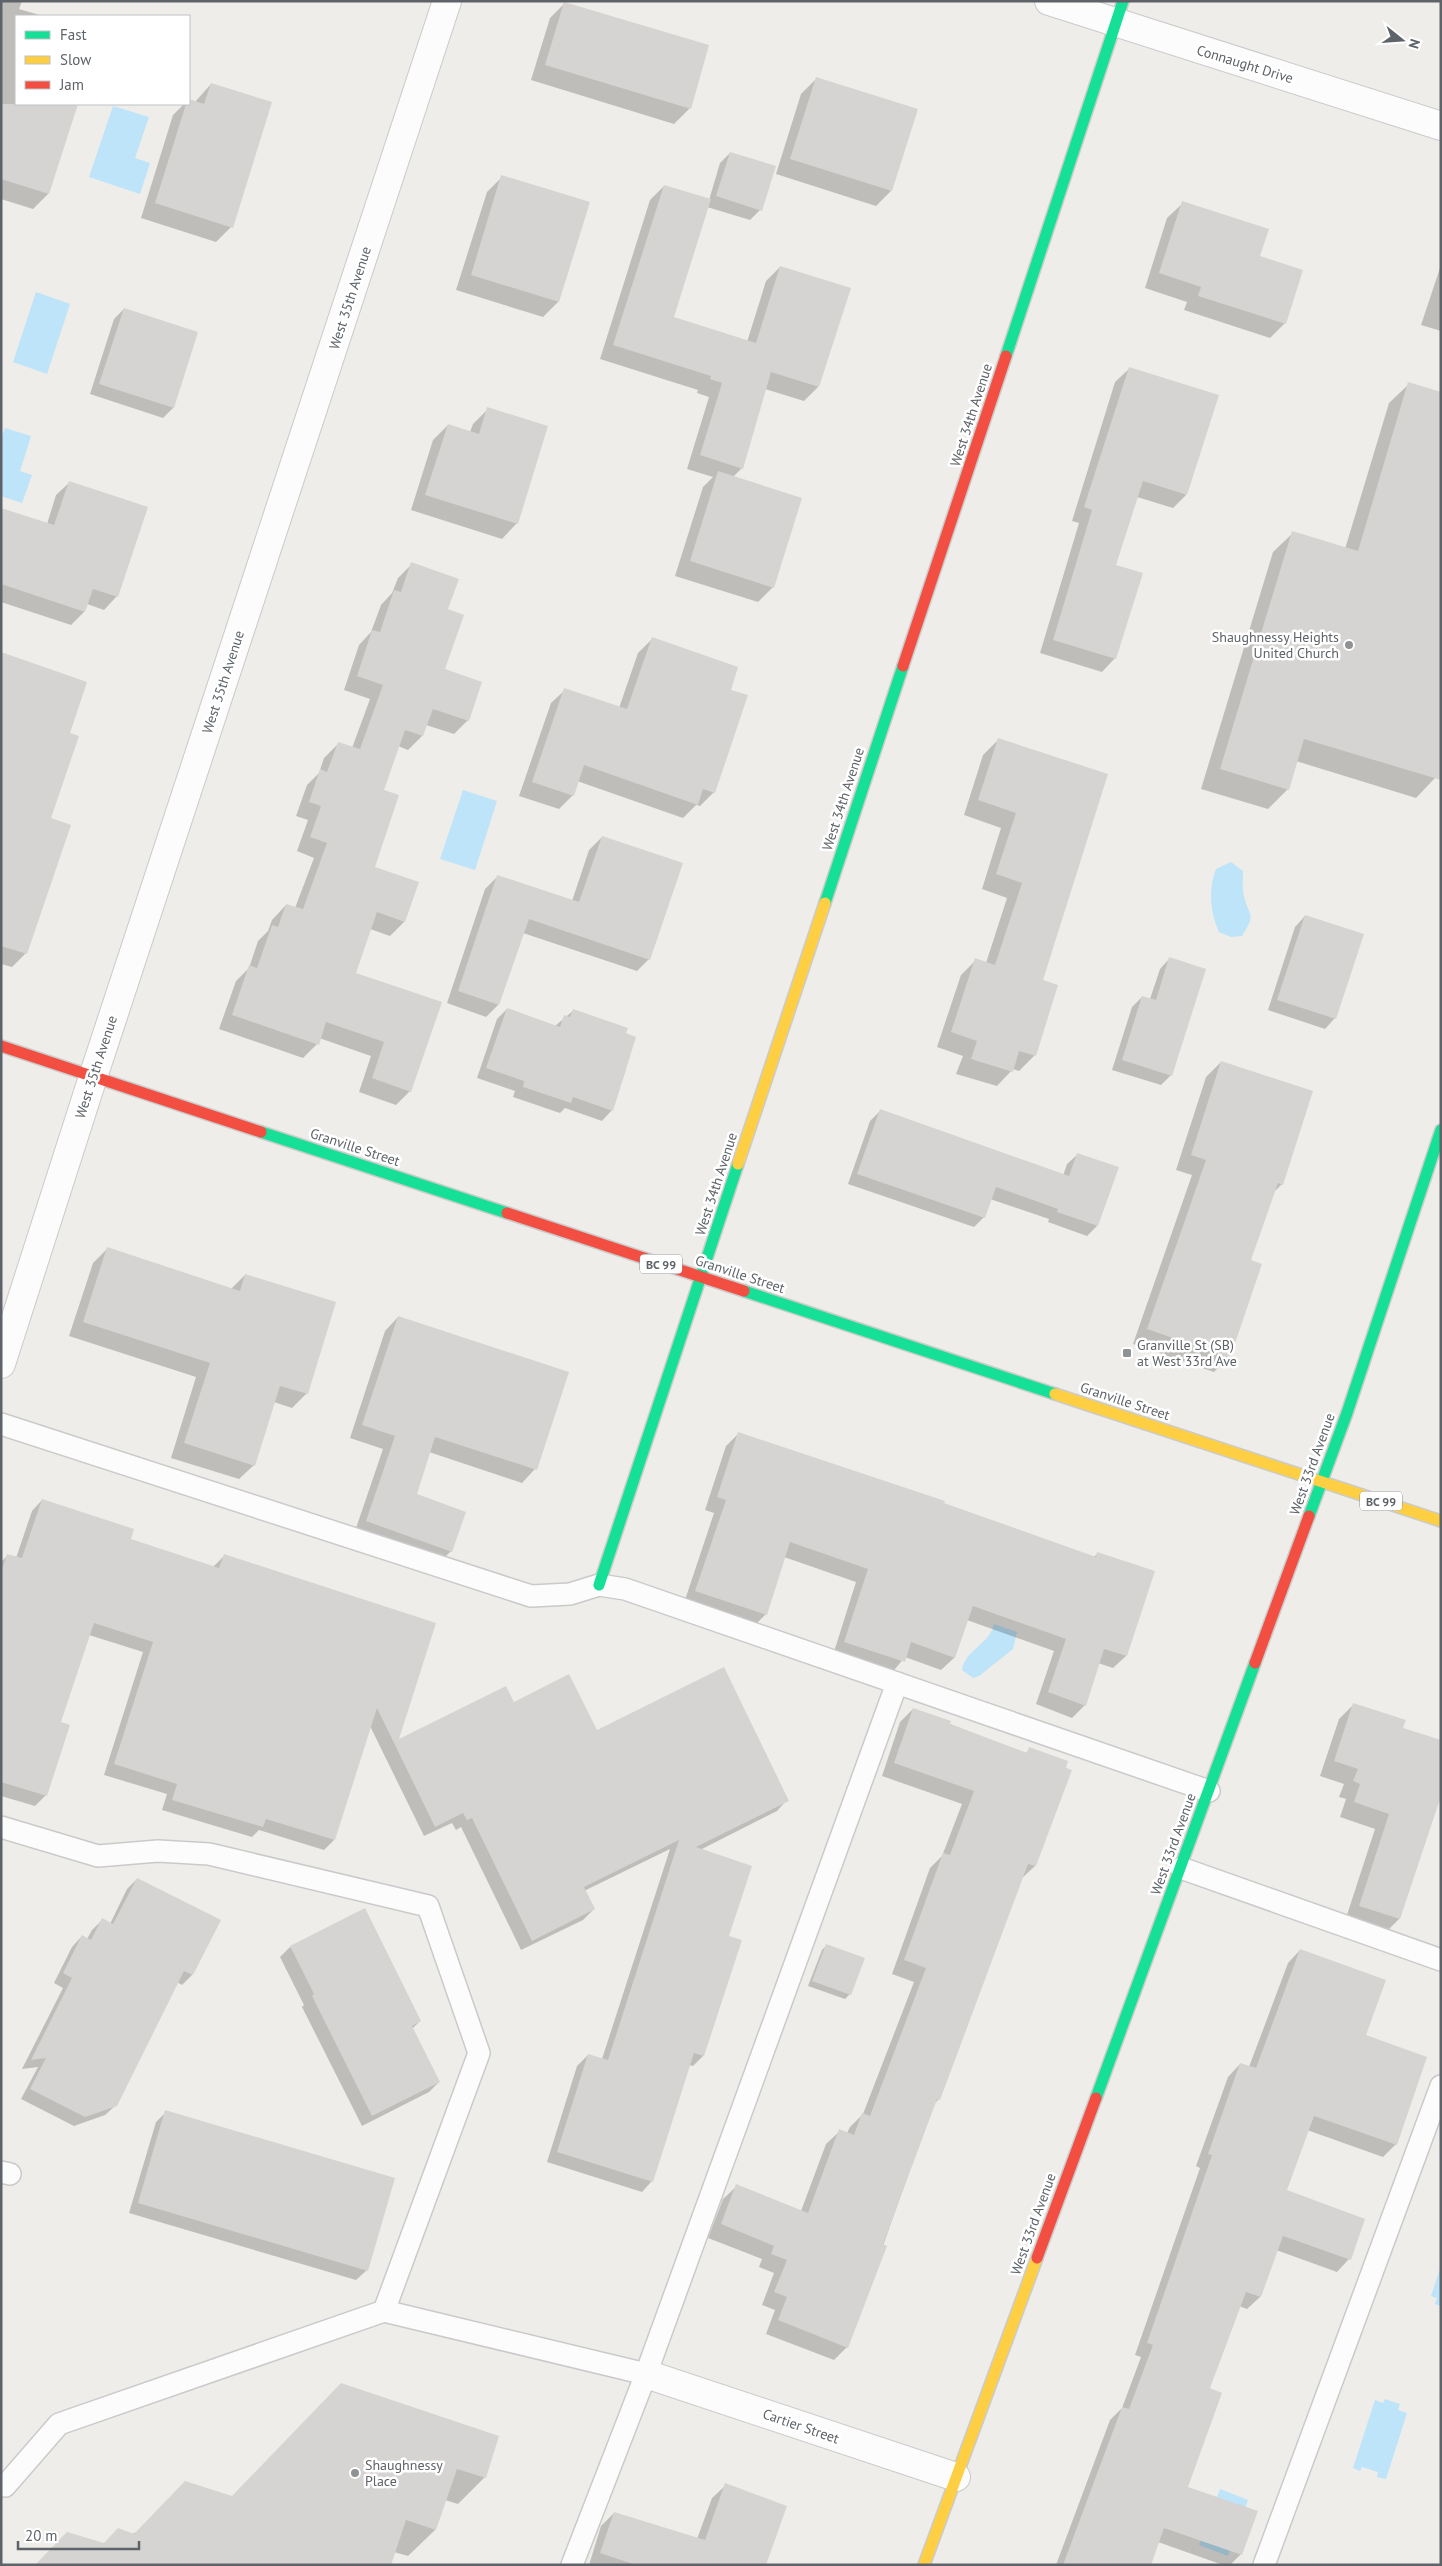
<svg xmlns="http://www.w3.org/2000/svg" width="1442" height="2566" font-family="'PT Sans',sans-serif">
<style>
.water{fill:#bde4f8}
.shadow{fill:#0003}
.building{fill:#d5d4d2}
.lines{fill:none;stroke-linecap:round;stroke-linejoin:round}
.lane-casing{stroke:#cacaca;stroke-width:24}
.street-casing{stroke:#cacaca;stroke-width:30}
.fast-casing{stroke:#cacbcb;stroke-width:14}
.slow-casing{stroke:#cacbcb;stroke-width:14}
.jam-casing{stroke:#cacbcb;stroke-width:14}
.lane{stroke:#fcfcfc;stroke-width:21}
.street{stroke:#fcfcfc;stroke-width:28}
.fast{stroke:#16e098;stroke-width:11}
.slow{stroke:#ffcf43;stroke-width:11}
.jam{stroke:#f24e42;stroke-width:11}
.poi-dot{fill:#909395;stroke:#fff;stroke-width:2}
.labels{text-anchor:middle;dominant-baseline:central;stroke-width:5;stroke-linejoin:round;paint-order:stroke}
.shield{fill:#fff;stroke:#8e9295;stroke-width:1}
.shield-label{font-size:12px;font-weight:bold;fill:#5d6368}
.street-label{font-size:14px;fill:#5d6368;stroke:#fff}
.poi-label{font-size:14px;fill:#5d6368;stroke:#fff;text-anchor:start}
</style>
<rect width="100%" height="100%" fill="#eeede9"/>
<g class="water">
<path d="M113,106L149,117L135,158L150,163L140,194L89,177Z"/>
<path d="M36,292L70,304L47,374L13,362Z"/>
<path d="M5,428L31,436L20,471L32,475L22,503L1,496V438Z"/>
<path d="M463,790L497,801L475,870L440,859Z"/>
<path d="M1231,862L1243,871C1243,879 1242,888 1244,896C1249,918 1257,912 1242,936L1231,937L1219,932C1210,912 1208,889 1216,869Z"/>
<path d="M994,1624L1017,1632L1013,1649L979,1676L973,1678L962,1670C965,1650 990,1644 994,1624Z"/>
<path d="M1441,2266V2306L1435,2304L1437,2298L1431,2296Z"/>
<path d="M1385,2399L1400,2404L1398,2410L1407,2413L1386,2479L1377,2477L1378,2472L1362,2467L1360,2471L1353,2468L1375,2400L1383,2403Z"/>
<path d="M1220,2489L1248,2500L1228,2556L1199,2545Z"/>
</g>
<g class="shadow">
<path d="M1,1H22L19,9L43,16H16V104H77L48,194L33,209L1,199Z"/>
<path d="M565,3L708,46L689,109L674,124L531,80L550,18Z"/>
<path d="M816,79L891,191L876,206L776,174L801,94Z"/>
<path d="M211,84L231,227L216,242L141,218L173,115L184,104H189V100L195,102Z"/>
<path d="M730,153L760,210L750,220L707,207L672,318L747,342L766,281L780,267L849,289L818,387L804,401L765,389L742,468L733,477L773,587L758,602L675,576L703,487L713,477L687,469L709,397L697,393L698,390L600,359L650,200L664,186L709,200L720,163Z"/>
<path d="M502,177L588,203L558,302L543,317L456,290L487,192Z"/>
<path d="M1183,203L1259,257L1285,323L1270,338L1184,310L1187,302L1145,288L1167,218Z"/>
<path d="M1441,265V331L1421,325Z"/>
<path d="M124,309L197,333L173,408L163,418L90,394L114,319Z"/>
<path d="M1129,369L1186,495L1173,508L1137,497L1115,565V658L1102,672L1040,653L1079,523L1072,521L1115,382Z"/>
<path d="M1409,384L1441,761L1435,778L1416,798L1296,761L1288,789L1268,809L1201,789L1273,552L1293,533L1345,549L1389,403Z"/>
<path d="M488,409L517,523L502,539L411,510L433,440L448,425L470,432L473,424Z"/>
<path d="M70,482L117,596L104,610L87,604L84,612L71,625L1,602V509L47,524L56,495Z"/>
<path d="M412,564L447,610L443,670L468,720L454,734L426,725L422,736L408,750L398,746L382,791L373,867L404,922L390,936L370,929L354,974L410,1091L396,1105L359,1092L371,1056L319,1038L317,1044L303,1058L219,1029L236,981L249,968L258,941L268,931L272,920L286,905L295,908L314,858L297,851L308,820L296,816L307,785L319,773L324,758L338,744L352,748L370,699L344,690L359,645L371,632L381,605L392,593L398,578Z"/>
<path d="M652,639L729,690L714,792L700,806L696,805L683,818L577,781L573,795L559,809L519,796L551,703L565,690L619,708L638,653Z"/>
<path d="M1,653L69,734L50,819L70,825L25,954L12,967L1,964Z"/>
<path d="M998,740L1107,775L1041,981L1056,986L1034,1056L1019,1071L1013,1069L997,1086L956,1074L963,1056L937,1047L961,975L976,960L986,963L1007,898L982,889L1001,828L964,815L983,755Z"/>
<path d="M602,837L649,959L637,971L523,933L498,1005L486,1017L447,1003L485,889L498,876L572,901L589,850Z"/>
<path d="M1305,916L1335,1018L1325,1029L1268,1010L1295,927Z"/>
<path d="M1170,958L1171,1075L1161,1085L1112,1070L1132,1007L1142,997L1150,999L1160,969Z"/>
<path d="M507,1009L555,1026L574,1010L626,1069L612,1110L602,1121L565,1108L560,1113L513,1097L515,1091L477,1078L497,1019Z"/>
<path d="M1221,1062L1282,1184L1274,1192L1250,1261L1229,1357L1214,1372L1133,1344L1192,1175L1176,1170L1206,1077Z"/>
<path d="M880,1111L1063,1176L1067,1164L1078,1154L1097,1226L1087,1236L1048,1222L1049,1219L990,1199L984,1217L974,1227L848,1184L870,1121Z"/>
<path d="M107,1249L231,1289L245,1275L307,1393L292,1408L274,1402L254,1465L239,1479L171,1458L196,1377L69,1336L93,1263Z"/>
<path d="M398,1317L535,1469L522,1483L429,1452L415,1495L451,1551L438,1564L354,1534L383,1449L350,1438L385,1331Z"/>
<path d="M739,1433L1094,1557L1098,1553L1153,1571L1126,1656L1113,1668L1098,1663L1085,1705L1072,1718L1036,1704L1054,1651L967,1620L954,1658L941,1670L905,1657L891,1674L833,1655L856,1582L784,1557L766,1614L753,1627L684,1603L714,1513L705,1510L726,1446Z"/>
<path d="M42,1500L129,1540L213,1567L224,1556L435,1624L397,1742L514,1704L787,1800L777,1811L700,1850L728,1936L703,2056L693,2066L689,2065L652,2181L642,2192L547,2162L577,2066L588,2055L602,2059L670,1849L584,1891L594,1909L583,1920L521,1950L461,1827L456,1830L452,1823L424,1836L370,1726L334,1840L324,1850L259,1830L252,1837L162,1810L167,1794L104,1775L143,1652L89,1635L59,1723L68,1726L45,1796L35,1806L1,1796V1562L8,1555L16,1558L32,1511Z"/>
<path d="M1354,1704L1402,1729L1399,1919L1384,1934L1345,1921L1375,1829L1340,1817L1346,1799L1339,1797L1344,1784L1320,1776L1339,1719Z"/>
<path d="M913,1709L1025,1754L1030,1749L1071,1771L1035,1866L1021,1879L938,2100L933,2105L847,2347L834,2360L766,2334L775,2310L762,2305L774,2273L759,2267L762,2259L708,2238L723,2199L737,2186L801,2211L826,2144L840,2131L847,2133L850,2127L863,2114L914,1982L892,1974L930,1868L942,1856L962,1804L882,1776L900,1722Z"/>
<path d="M137,1879L219,1921L192,1975L182,1985L177,1982L116,2105L105,2115L74,2126L21,2099L38,2067L22,2069L63,1988L54,1983L72,1947L82,1936L87,1939L92,1930L102,1920L110,1924L127,1889Z"/>
<path d="M827,1945L863,1959L849,1995L845,1999L808,1986L822,1950Z"/>
<path d="M290,1947L420,2021L412,2029L439,2082L429,2092L362,2126L302,2007L304,2005L280,1957Z"/>
<path d="M1300,1950L1365,2036L1396,2144L1383,2157L1307,2130L1285,2191L1364,2219L1349,2259L1337,2272L1276,2250L1260,2297L1247,2309L1239,2306L1208,2389L1187,2487L1241,2554L1230,2565H1223L1158,2542L1149,2565H1056L1110,2420L1122,2408L1141,2357L1135,2355L1200,2168L1196,2166L1228,2077L1240,2064L1249,2067L1288,1963Z"/>
<path d="M166,2112L367,2270L356,2280L129,2213L156,2122Z"/>
<path d="M314,2412L485,2477L458,2504L445,2500L435,2530L408,2556L394,2552L104,2544L231,2498Z"/>
<path d="M726,2485L765,2565H589L601,2526L614,2513L697,2539L712,2498Z"/>
</g>
<g class="building">
<path d="M564,2L709,45L691,109L545,65Z"/>
<path d="M816,77L918,109L892,191L790,159Z"/>
<path d="M211,83L272,102L233,228L155,203L186,104H189V99L204,104Z"/>
<path d="M1,104H78L49,194L1,179Z"/>
<path d="M730,152L776,166L762,211L716,196Z"/>
<path d="M501,175L590,202L559,302L471,275Z"/>
<path d="M664,185L711,199L674,317L756,343L780,266L851,288L819,387L771,372L743,469L700,455L722,383L710,379L711,376L613,345Z"/>
<path d="M1182,201L1269,229L1260,256L1303,270L1286,324L1198,296L1201,287L1159,273Z"/>
<path d="M124,308L198,332L174,408L99,384Z"/>
<path d="M1129,367L1219,395L1187,495L1143,481L1116,565L1143,573L1116,659L1053,640L1092,510L1084,507Z"/>
<path d="M1408,382L1441,392V780L1304,739L1289,790L1220,769L1292,531L1358,551Z"/>
<path d="M487,407L548,426L518,524L425,495L448,424L479,434Z"/>
<path d="M718,471L802,498L774,588L690,561Z"/>
<path d="M69,481L148,507L118,597L93,589L85,612L1,584V508L54,525Z"/>
<path d="M411,562L459,579L448,609L464,615L445,669L482,682L469,721L433,709L423,736L405,730L384,790L399,795L375,867L419,882L405,922L377,912L356,973L442,1002L411,1092L372,1078L384,1042L326,1022L319,1045L232,1015L249,965L257,968L272,925L278,927L286,904L303,909L327,843L310,837L321,806L309,802L320,769L327,772L338,742L360,749L383,685L357,676L372,630L380,632L394,590L401,592Z"/>
<path d="M652,637L738,667L731,690L748,695L715,793L703,789L698,805L584,765L574,796L532,782L564,688L627,709Z"/>
<path d="M1,652L87,682L70,733L79,736L51,818L71,825L27,954L1,946Z"/>
<path d="M998,738L1108,774L1043,980L1058,985L1036,1056L1019,1051L1013,1072L971,1059L977,1041L951,1032L975,958L995,965L1022,883L996,874L1016,813L978,800Z"/>
<path d="M602,836L683,863L650,960L529,919L499,1005L458,991L497,875L579,902Z"/>
<path d="M1305,915L1364,934L1336,1019L1277,1000Z"/>
<path d="M1169,957L1206,969L1172,1076L1122,1060L1142,996L1156,1000Z"/>
<path d="M507,1008L560,1027L564,1015L570,1017L573,1009L628,1028L626,1033L636,1037L613,1111L573,1097L571,1103L523,1087L524,1081L486,1068Z"/>
<path d="M1221,1061L1313,1091L1283,1185L1278,1183L1251,1260L1262,1264L1230,1358L1147,1329L1206,1160L1191,1155Z"/>
<path d="M880,1109L1069,1176L1077,1153L1119,1167L1098,1226L1057,1212L1058,1209L996,1187L985,1218L857,1174Z"/>
<path d="M107,1247L240,1291L245,1274L336,1302L308,1394L280,1386L255,1466L184,1443L210,1363L83,1322Z"/>
<path d="M398,1316L569,1372L537,1470L435,1437L417,1494L466,1512L452,1552L366,1521L395,1436L362,1425Z"/>
<path d="M738,1432L945,1501L944,1503L1096,1557L1097,1552L1155,1571L1127,1656L1104,1649L1086,1706L1048,1692L1066,1639L973,1606L955,1658L911,1642L905,1662L844,1642L868,1569L790,1542L767,1615L695,1591L726,1500L717,1497Z"/>
<path d="M42,1499L134,1529L131,1539L219,1568L224,1554L436,1623L399,1739L506,1686L514,1702L569,1674L597,1730L724,1667L789,1801L696,1847L752,1866L729,1936L742,1940L704,2056L694,2053L653,2182L557,2152L588,2054L608,2060L679,1840L584,1887L595,1909L532,1941L472,1818L467,1820L463,1813L435,1827L377,1708L335,1840L266,1819L263,1827L172,1800L177,1784L114,1764L153,1642L94,1623L61,1722L70,1725L47,1796L1,1782V1572L7,1554L22,1558Z"/>
<path d="M1353,1703L1406,1720L1403,1728L1441,1740V1796L1400,1919L1359,1906L1389,1814L1354,1802L1360,1784L1353,1781L1358,1769L1334,1761Z"/>
<path d="M913,1708L951,1721L950,1724L1027,1753L1029,1747L1068,1761L1066,1768L1072,1770L1036,1866L1028,1864L940,2100L937,2099L883,2244L887,2246L848,2348L778,2320L787,2297L774,2292L787,2260L771,2254L774,2246L721,2224L736,2184L808,2213L839,2129L854,2135L862,2113L870,2116L926,1968L904,1960L943,1853L950,1855L974,1791L894,1763Z"/>
<path d="M137,1878L221,1920L193,1975L184,1971L117,2106L85,2117L30,2089L46,2058L31,2060L72,1978L63,1973L82,1935L91,1940L102,1918L113,1924Z"/>
<path d="M365,1908L421,2021L412,2026L440,2082L372,2116L312,1996L314,1994L290,1946Z"/>
<path d="M826,1944L865,1958L851,1995L812,1981Z"/>
<path d="M1300,1949L1386,1980L1366,2035L1427,2057L1397,2145L1314,2116L1287,2190L1365,2219L1351,2260L1283,2236L1261,2297L1246,2292L1210,2388L1222,2393L1188,2487L1258,2511L1242,2555L1164,2528L1151,2565H1063L1122,2407L1129,2409L1153,2345L1147,2343L1212,2155L1208,2154L1240,2063L1256,2068Z"/>
<path d="M165,2110L395,2178L368,2271L138,2203Z"/>
<path d="M341,2383L499,2436L486,2478L457,2469L436,2530L406,2520L391,2565H35L67,2532L104,2543L118,2528L134,2534L185,2481L232,2496Z"/>
<path d="M725,2483L787,2506L766,2565H636L600,2553L614,2512L705,2540Z"/>
</g>
<g class="lines">
<g class="lane-casing">
<g id="lane">
<path d="M1,1424L531,1596L570,1594L599,1585L625,1589L1209,1791"/>
<path d="M1,1827L98,1856L158,1851L209,1854L428,1906L479,2053L384,2311"/>
<path d="M1181,1868L1441,1960"/>
<path d="M1,2172L10,2174"/>
<path d="M5,2486L59,2424L384,2311L646,2374"/>
<path d="M572,2565L646,2374L897,1683"/>
<path d="M1264,2565L1441,2086"/>
</g>
</g>
<g class="street-casing">
<g id="street">
<path d="M1049,1L1441,126"/>
<path d="M1,1364L93,1077L447,1"/>
<path d="M646,2374L956,2477"/>
</g>
</g>
<g class="fast-casing">
<g id="fast">
<path d="M1006,356L1123,1"/>
<path d="M825,903L903,666"/>
<path d="M261,1132L507,1213"/>
<path d="M744,1291L1055,1394"/>
<path d="M1309,1516L1347,1413L1441,1130"/>
<path d="M599,1585L738,1164"/>
<path d="M1096,2098L1255,1663"/>
</g>
</g>
<g class="slow-casing">
<g id="slow">
<path d="M738,1164L825,903"/>
<path d="M1055,1394L1441,1521"/>
<path d="M924,2565L1037,2258"/>
</g>
</g>
<g class="jam-casing">
<g id="jam">
<path d="M903,666L1006,356"/>
<path d="M1,1046L261,1132"/>
<path d="M507,1213L744,1291"/>
<path d="M1255,1663L1309,1516"/>
<path d="M1037,2258L1096,2098"/>
</g>
</g>
<use href="#lane" class="lane"/>
<use href="#street" class="street"/>
<use href="#fast" class="fast"/>
<use href="#slow" class="slow"/>
<use href="#jam" class="jam"/>
</g>
<g class="poi-dot">
<circle cx="1349" cy="645" r="5"/>
<rect x="1122" y="1348" width="10" height="10" rx="2.5"/>
<circle cx="355" cy="2473" r="5"/>
</g>
<g class="labels">
<g class="shield">
<rect x="640" y="1254.5" width="42" height="19" rx="4"/>
<rect x="1360" y="1491.5" width="42" height="19" rx="4"/>
</g>
<g class="shield-label">
<text x="661" y="1264">BC 99</text>
<text x="1381" y="1501">BC 99</text>
</g>
<g class="street-label">
<text transform="translate(1245 64) rotate(17)">Connaught Drive</text>
<text transform="translate(350 298) rotate(-72)">West 35th Avenue</text>
<text transform="translate(971 415) rotate(-72)">West 34th Avenue</text>
<text transform="translate(223 682) rotate(-72)">West 35th Avenue</text>
<text transform="translate(843 799) rotate(-72)">West 34th Avenue</text>
<text transform="translate(96 1067) rotate(-72)">West 35th Avenue</text>
<text transform="translate(355 1147) rotate(18)">Granville Street</text>
<text transform="translate(716 1184) rotate(-72)">West 34th Avenue</text>
<text transform="translate(740 1274) rotate(18)">Granville Street</text>
<text transform="translate(1125 1401) rotate(18)">Granville Street</text>
<text transform="translate(1312 1464) rotate(-70)">West 33rd Avenue</text>
<text transform="translate(1173 1844) rotate(-70)">West 33rd Avenue</text>
<text transform="translate(1033 2224) rotate(-70)">West 33rd Avenue</text>
<text transform="translate(801 2426) rotate(19)">Cartier Street</text>
</g>
<g class="poi-label">
<text x="1339" y="637" text-anchor="end">Shaughnessy Heights<tspan x="1339" dy="16">United Church</tspan></text>
<text x="1137" y="1345">Granville St (SB)<tspan x="1137" dy="16">at West 33rd Ave</tspan></text>
<text x="365" y="2465">Shaughnessy<tspan x="365" dy="16">Place</tspan></text>
</g>
</g>
<rect width="1442" height="2566" fill="none" stroke="#5d6368" stroke-width="5"/>
<rect x="15" y="15" width="175" height="90" fill="#ffffff" stroke="#bec1c3"/>
<rect x="25" y="31" width="25" height="8" fill="#16e098" stroke="#bec1c3"/>
<text x="60" y="40" font-size="15" fill="#5d6368">Fast</text>
<rect x="25" y="56" width="25" height="8" fill="#ffcf43" stroke="#bec1c3"/>
<text x="60" y="65" font-size="15" fill="#5d6368">Slow</text>
<rect x="25" y="81" width="25" height="8" fill="#f24e42" stroke="#bec1c3"/>
<text x="60" y="90" font-size="15" fill="#5d6368">Jam</text>
<g transform="translate(1402 40) rotate(107)" stroke="#ffffff" stroke-width="4" paint-order="stroke">
<path d="M0-4L9 19L0 12L-9 19Z" fill="#5d6368"/>
<text y="-8" font-size="14" font-weight="bold" text-anchor="middle" fill="#5d6368">N</text>
</g>
<path d="M18 2541v8h121v-8" fill="none" stroke="#5d6368" stroke-width="2.5"/>
<text x="25" y="2541" font-size="15" fill="#5d6368" stroke="#ffffff" stroke-width="4" paint-order="stroke">20 m</text>
</svg>
